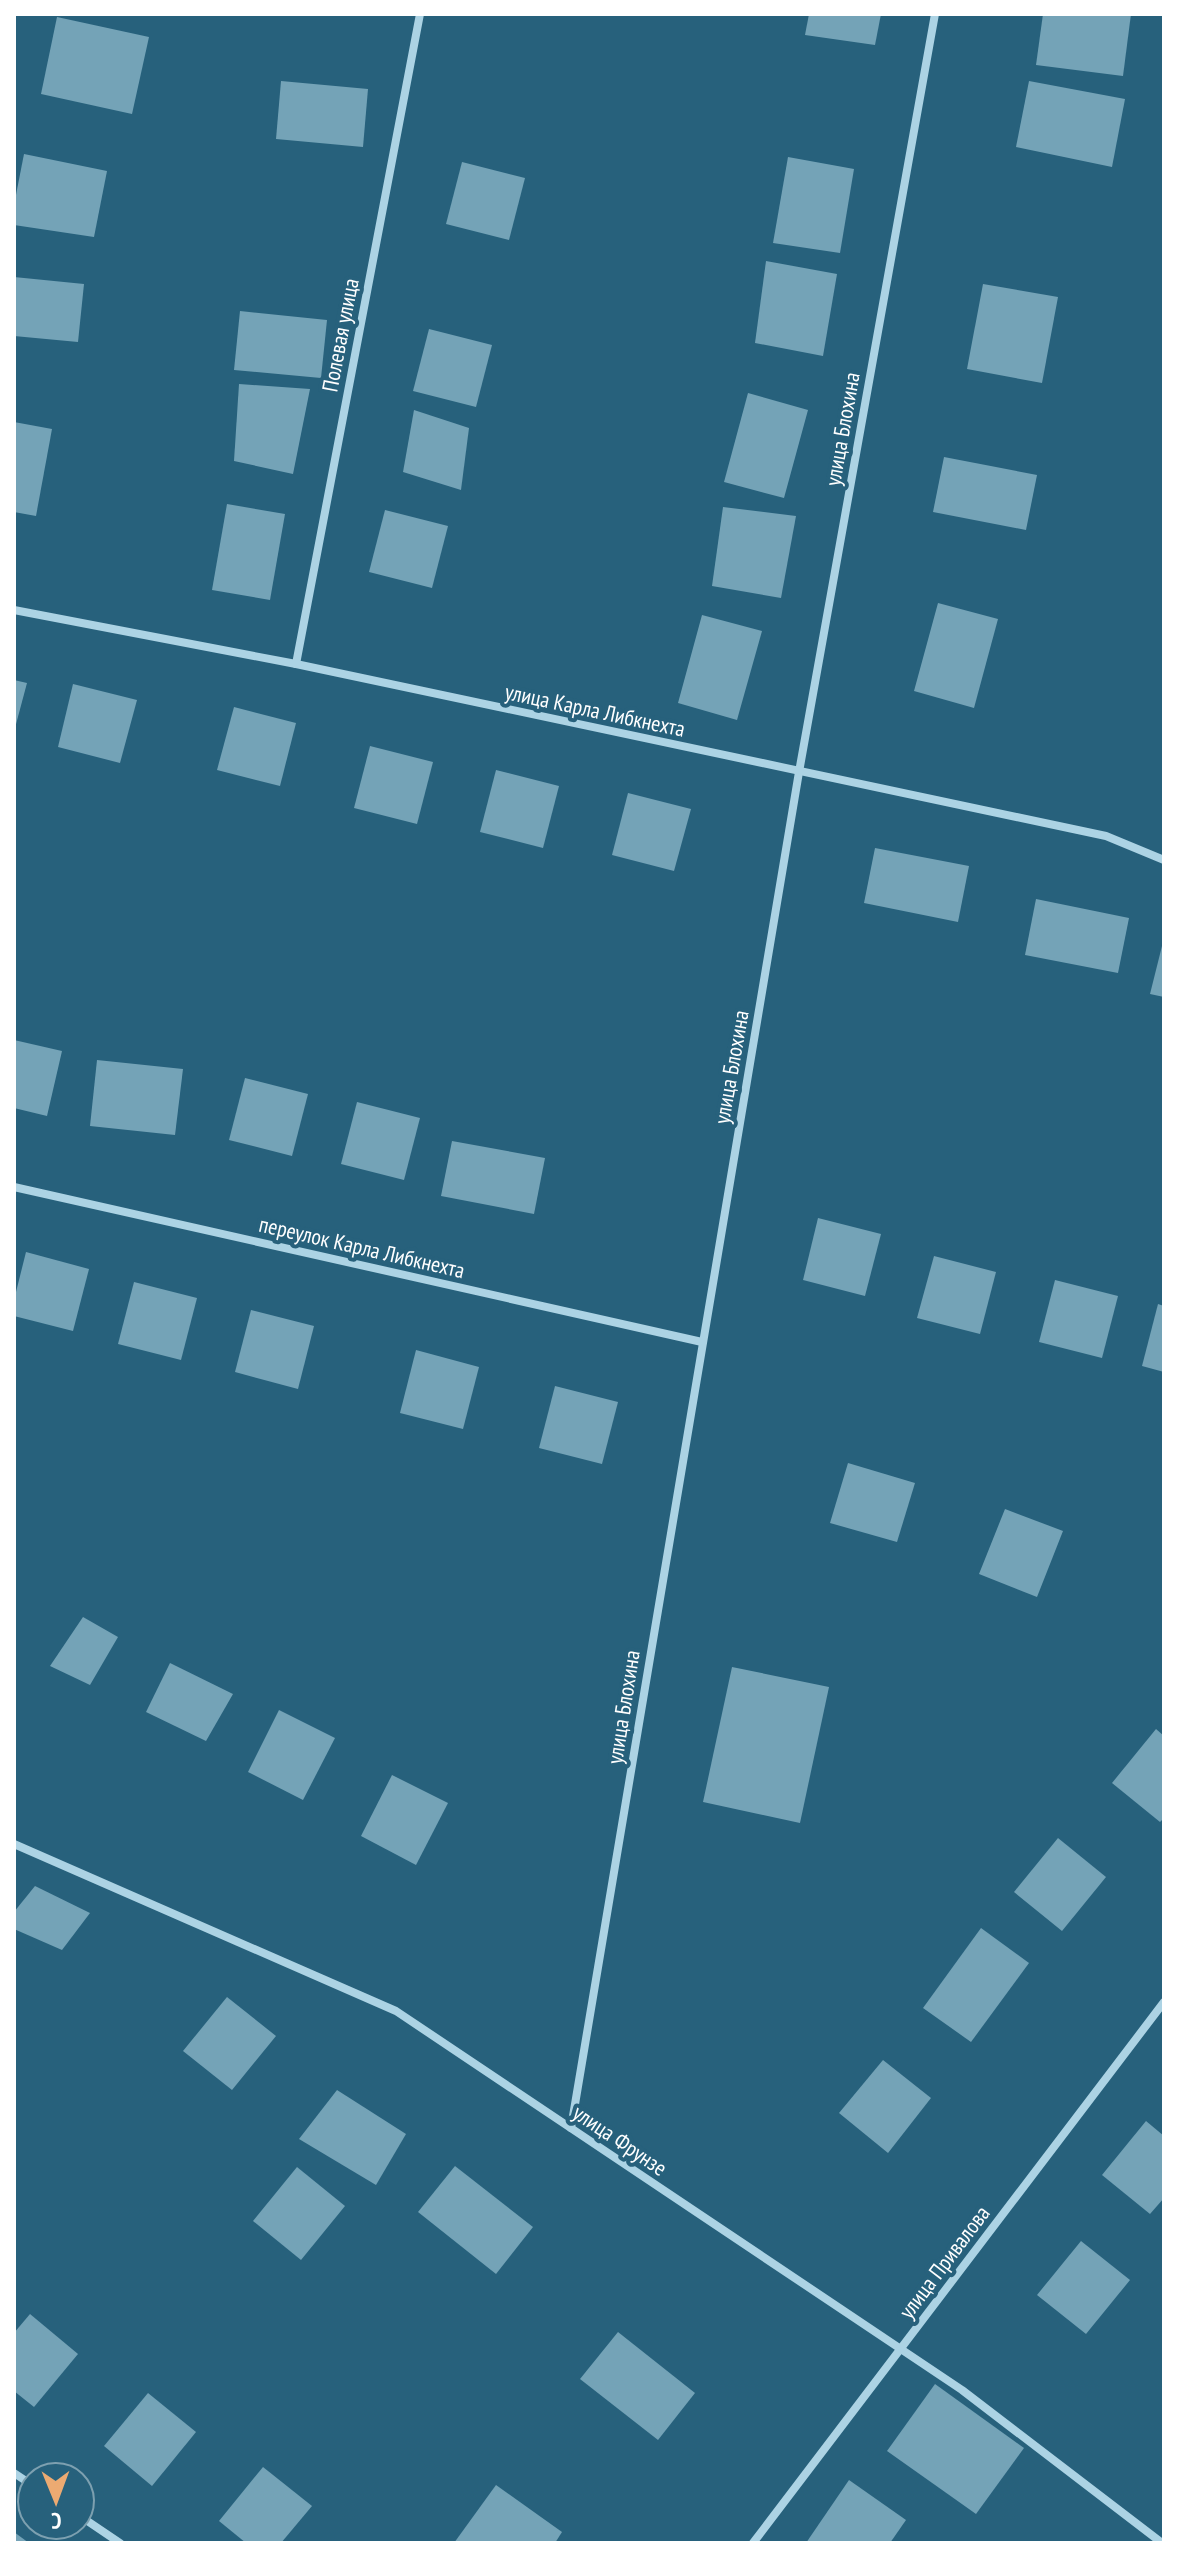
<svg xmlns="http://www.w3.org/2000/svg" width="1178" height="2557" font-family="'PT Sans Narrow',sans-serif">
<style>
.building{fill:#74a3b7}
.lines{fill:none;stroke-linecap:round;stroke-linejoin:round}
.minor{stroke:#acd3e4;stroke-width:8}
.labels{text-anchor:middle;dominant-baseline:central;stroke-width:8;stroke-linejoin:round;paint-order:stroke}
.street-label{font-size:22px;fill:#fff;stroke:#27617c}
</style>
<rect width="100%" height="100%" fill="#27617c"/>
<g class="building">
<path d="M809,14H881L875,45L805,35Z"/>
<path d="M1043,14H1131L1123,76L1036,65Z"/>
<path d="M57,17L149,37L132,114L41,94Z"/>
<path d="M281,81L368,89L363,147L276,139Z"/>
<path d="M1029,81L1125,99L1112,167L1016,147Z"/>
<path d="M24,154L107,171L94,237L14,225V205Z"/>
<path d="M788,157L854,169L840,253L773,243Z"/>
<path d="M462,162L525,178L509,240L446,224Z"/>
<path d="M766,261L837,274L823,356L755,343Z"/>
<path d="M14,277L84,284L78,342L14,336Z"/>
<path d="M983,284L1058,297L1042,383L967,369Z"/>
<path d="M240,311L327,320L321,378L234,370Z"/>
<path d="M429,329L492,345L476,407L413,391Z"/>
<path d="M239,384L310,389L293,474L234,461Z"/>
<path d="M748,393L808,410L784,498L724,482Z"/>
<path d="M414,410L469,428L461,490L403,472Z"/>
<path d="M14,422L52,429L36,516L14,512Z"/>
<path d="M944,457L1037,475L1026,530L933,512Z"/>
<path d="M227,504L285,514L270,600L212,590Z"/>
<path d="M723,507L796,516L781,598L712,586Z"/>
<path d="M385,510L448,526L432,588L369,572Z"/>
<path d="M938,603L998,619L974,708L914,691Z"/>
<path d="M702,615L762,631L737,720L678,703Z"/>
<path d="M14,680L27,683L15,728H14Z"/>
<path d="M73,684L137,700L120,763L58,747Z"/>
<path d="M234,707L296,723L280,786L217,770Z"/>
<path d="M370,746L433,762L417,824L354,808Z"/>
<path d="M496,770L559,786L543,848L480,832Z"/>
<path d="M628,793L691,809L674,871L612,855Z"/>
<path d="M875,848L969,866L958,922L864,903Z"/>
<path d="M1036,899L1129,918L1118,973L1025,955Z"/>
<path d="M1163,942H1164V997L1150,994Z"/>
<path d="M14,1040L62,1051L47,1116L14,1108Z"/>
<path d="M97,1060L183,1069L175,1135L90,1126Z"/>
<path d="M245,1078L308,1094L292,1156L229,1140Z"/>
<path d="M357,1102L420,1118L404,1180L341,1164Z"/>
<path d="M452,1141L545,1158L534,1214L441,1196Z"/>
<path d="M818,1218L881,1234L865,1296L803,1280Z"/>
<path d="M26,1252L89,1269L73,1331L14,1316V1300Z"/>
<path d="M934,1256L996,1272L980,1334L917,1318Z"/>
<path d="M1055,1280L1118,1296L1102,1358L1039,1342Z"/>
<path d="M134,1282L197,1298L181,1360L118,1344Z"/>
<path d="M1158,1304L1164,1306V1372L1142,1366Z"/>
<path d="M251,1310L314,1326L298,1389L235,1372Z"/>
<path d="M416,1350L479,1367L463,1429L400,1413Z"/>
<path d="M555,1386L618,1402L602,1464L539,1448Z"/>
<path d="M848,1463L915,1483L897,1542L830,1523Z"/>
<path d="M1005,1509L1063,1531L1037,1597L979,1574Z"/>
<path d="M83,1617L118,1637L90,1685L50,1666Z"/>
<path d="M170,1663L233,1694L206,1741L146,1712Z"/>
<path d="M732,1667L829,1687L800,1823L703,1802Z"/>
<path d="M279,1710L335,1738L303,1800L248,1772Z"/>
<path d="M1156,1729L1164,1736V1818L1160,1822L1112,1783Z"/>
<path d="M392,1775L448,1803L416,1865L361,1836Z"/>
<path d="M1058,1838L1106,1877L1062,1931L1014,1892Z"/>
<path d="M35,1886L90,1913L62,1950L14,1929V1912Z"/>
<path d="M981,1928L1029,1963L971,2042L923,2008Z"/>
<path d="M227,1997L276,2036L232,2090L183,2051Z"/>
<path d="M883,2060L931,2098L888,2153L839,2113Z"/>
<path d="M337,2090L406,2134L376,2185L299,2139Z"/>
<path d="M1146,2121L1164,2136V2198L1150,2214L1102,2175Z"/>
<path d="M455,2166L533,2227L496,2274L418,2212Z"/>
<path d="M297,2167L345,2206L301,2260L253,2221Z"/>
<path d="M1081,2241L1130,2280L1086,2334L1037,2295Z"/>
<path d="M30,2314L78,2354L34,2407L14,2391V2333Z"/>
<path d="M618,2332L695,2393L658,2440L580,2379Z"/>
<path d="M935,2384L1024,2448L976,2514L887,2451Z"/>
<path d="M148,2393L196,2432L152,2486L104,2446Z"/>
<path d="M263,2467L312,2506L281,2543H246L219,2521Z"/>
<path d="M849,2480L906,2520L890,2543H806Z"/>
<path d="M496,2485L562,2532L555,2543H454Z"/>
<path d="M14,2532L29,2543H14Z"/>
</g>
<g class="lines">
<g class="minor">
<path d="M14,610L296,664L1106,836L1164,860"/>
<path d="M296,664L420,14"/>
<path d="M14,1187L702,1342"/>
<path d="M14,1844L396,2011L962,2390L1162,2543"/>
<path d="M571,2128L799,772L935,14"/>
<path d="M14,2473L32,2485"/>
<path d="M80,2516L120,2543"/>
<path d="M753,2543L1164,2002"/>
</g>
</g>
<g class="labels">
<g class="street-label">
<text transform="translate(340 335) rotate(-79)">Полевая улица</text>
<text transform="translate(842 429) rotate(-80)">улица Блохина</text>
<text transform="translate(595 710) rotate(12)">улица Карла Либкнехта</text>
<text transform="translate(731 1067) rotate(-80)">улица Блохина</text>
<text transform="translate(362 1247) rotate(13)">переулок Карла Либкнехта</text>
<text transform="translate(623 1707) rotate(-81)">улица Блохина</text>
<text transform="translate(620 2140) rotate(34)">улица Фрунзе</text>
<text transform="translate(944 2262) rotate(-53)">улица Привалова</text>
</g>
</g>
<rect width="1178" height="2557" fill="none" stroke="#ffffff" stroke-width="32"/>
<g transform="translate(56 2501) rotate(179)"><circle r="38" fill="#27617c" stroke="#7da0b0" stroke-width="2"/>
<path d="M0-6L14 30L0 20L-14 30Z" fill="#ecaa72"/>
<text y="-12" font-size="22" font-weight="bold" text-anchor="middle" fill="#ffffff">С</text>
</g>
</svg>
